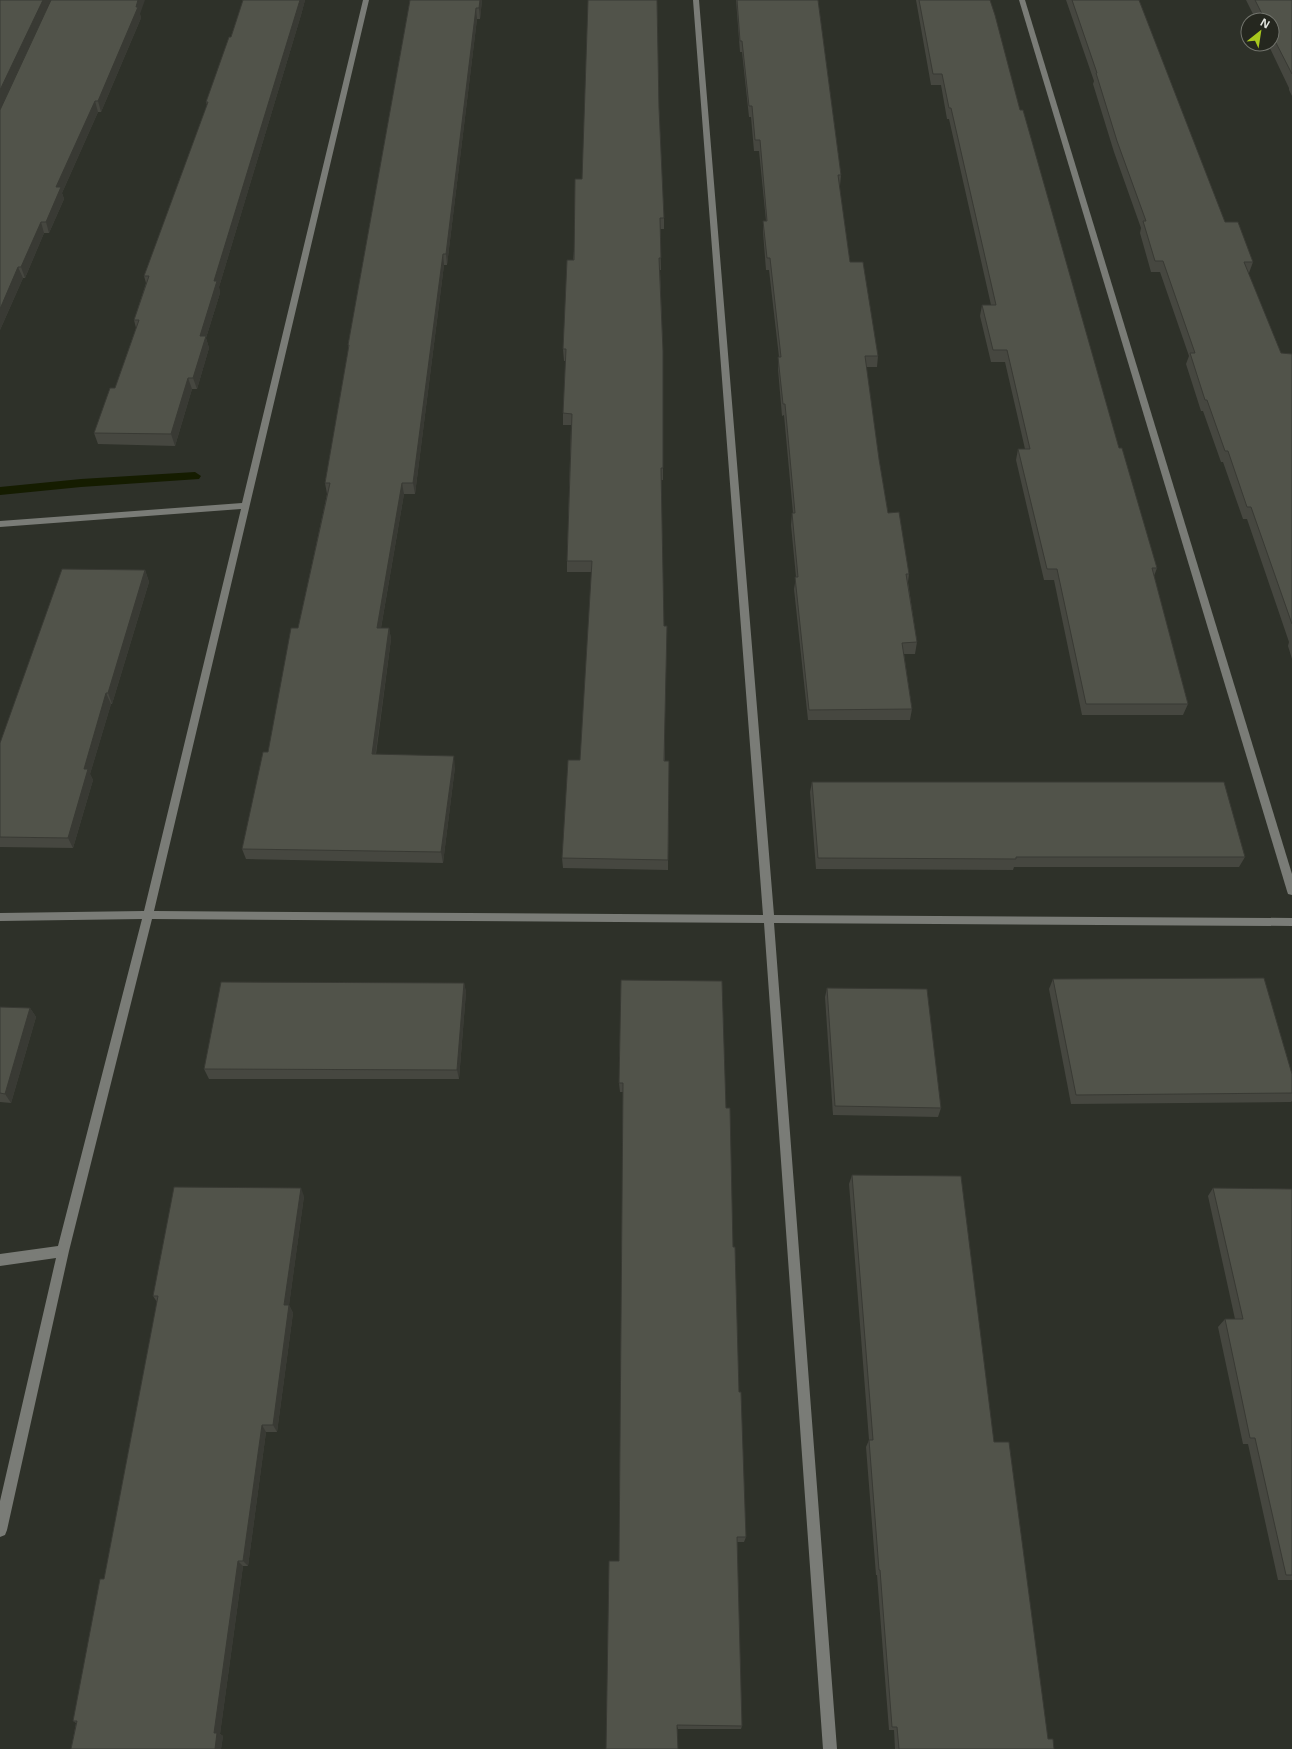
<svg xmlns="http://www.w3.org/2000/svg" width="1292" height="1749" font-family="'Open Sans',sans-serif">
<style>
.lines{fill:none;stroke-linecap:round;stroke-linejoin:round}
.stream{fill:#151c00;fill-rule:evenodd}
.minor{fill:#7a7c77;fill-rule:evenodd}
.wall{fill:#464740}
.shaded-wall{fill:#393a34}
.building{fill:#51534a;stroke:#393a34}
</style>
<rect width="100%" height="100%" fill="#2e3129"/>
<g class="lines">
<path class="stream" d="M195,472L201,476L199,479L81,487L0,495V487L81,479Z"/>
<g class="minor">
<path d="M363,0H369L154,911L763,915L693,0H699L774,915L1292,918V926L774,923L837,1749H823L764,923L152,919L69,1251L7,1530L5,1535L0,1537V1501L56,1258L0,1266V1254L58,1246L142,919L0,921V913L144,911L241,509L0,527V521L242,503Z"/>
<path d="M1019,0H1025L1292,874V895L1288,894L1287,891Z"/>
</g>
</g>
<g class="wall">
<path d="M0,0L140,14L141,18L101,112H98L62,193L64,199L49,233H44L25,278H23L0,330V110L44,17L0,109Z"/>
<path d="M243,0H305L301,15L219,287L220,293L206,338L209,348L197,389H192L175,446L98,444L94,433L115,388L136,328L134,320L146,283L144,276L207,105L206,102L231,37Z"/>
<path d="M410,0H482L480,19H477L447,265H444L415,494H404L381,628H389L391,639L376,754L455,767L443,863L246,859L242,849L268,752L298,628L327,494L325,483L348,351V345Z"/>
<path d="M736,0H818L841,175L840,186H839L850,262L878,356L877,367H866L879,459L888,513L909,574L908,582L917,642L915,654H904L912,709L910,720H808L794,589L796,577L791,525L792,513H793L784,415L782,416L778,369L779,357L769,270H766L763,232V221H766L759,151H754L751,117H749L742,52H740Z"/>
<path d="M916,0H990L1020,110L1119,448L1157,568L1154,576L1188,704L1183,715H1082L1054,580H1044L1016,460L1018,449H1025L1005,362H991L980,316L982,305H991L949,119H947L941,85H931Z"/>
<path d="M1066,0H1139L1225,222L1253,262L1249,273H1248L1281,353L1292,354V659L1288,646L1289,642L1247,519H1243L1223,462H1221L1203,411H1201L1186,364L1189,356L1160,272H1151L1140,233L1141,228L1114,152L1093,84L1094,81Z"/>
<path d="M1246,0H1292V96L1289,90V88L1268,44H1272V20H1256Z"/>
<path d="M659,108L664,218V229H660L661,270H660L663,351V480H661L665,761H669L668,870L563,868L562,858L580,760L592,572H567V561L571,425H563V413L566,361H564L563,349L582,179Z"/>
<path d="M145,570L149,582L112,704H111L90,774L93,780L73,848L0,847V743Z"/>
<path d="M812,782L1245,857L1239,867H1014L1013,870L816,869L810,792Z"/>
<path d="M1053,979L1292,1074V1101L1291,1102L1071,1104L1049,989Z"/>
<path d="M621,980L726,1108L733,1247L739,1392L746,1537L744,1542H737L742,1726L741,1729H678L619,1561L623,1092H620L619,1083Z"/>
<path d="M464,983L466,992L459,1079H209L204,1069Z"/>
<path d="M827,988L941,1108L938,1117L833,1115L825,997Z"/>
<path d="M0,1007L30,1008L36,1017L11,1103L0,1102Z"/>
<path d="M852,1175L994,1442L1048,1739L1054,1749H895L894,1730H889L877,1575H876L866,1447L869,1440L849,1184Z"/>
<path d="M1213,1188L1292,1189V1580H1278L1248,1444H1243L1218,1327L1225,1319H1235L1208,1196Z"/>
<path d="M304,1196L289,1305L293,1313L277,1432H266L248,1566H243L220,1734L223,1736L221,1749H71L76,1723L73,1721L104,1579L157,1302L153,1296Z"/>
</g>
<g class="shaded-wall">
<path d="M43,0H51L0,109V90Z"/>
<path d="M138,0H145L140,14L141,18L101,112L98,101Z"/>
<path d="M300,0H305L301,15L219,287L220,293L206,338L209,348L197,389L193,378L200,336L214,281Z"/>
<path d="M480,0H482L480,19L479,8Z"/>
<path d="M476,8L477,19L447,265L446,254Z"/>
<path d="M95,101L98,112L62,193L64,199L49,233L46,222L56,187Z"/>
<path d="M41,222L44,233L25,278L21,267Z"/>
<path d="M443,254L444,265L415,494L413,483Z"/>
<path d="M18,267L23,278L0,330V309Z"/>
<path d="M188,378L192,389L175,446L171,434Z"/>
<path d="M402,483L404,494L379,639L377,628Z"/>
<path d="M145,570L149,582L112,704L108,693Z"/>
<path d="M389,628L391,639L374,765L372,754Z"/>
<path d="M106,693L111,704L90,774L93,780L73,848L68,838L84,769Z"/>
<path d="M454,756L455,767L443,863L441,852Z"/>
<path d="M464,983L466,992L459,1079L457,1070Z"/>
<path d="M30,1008L36,1017L11,1103L5,1094Z"/>
<path d="M301,1188L304,1196L288,1313L284,1305Z"/>
<path d="M289,1305L293,1313L277,1432L273,1425Z"/>
<path d="M262,1425L266,1432L248,1566L243,1561Z"/>
<path d="M238,1561L243,1566L220,1734L223,1736L221,1749H215L214,1733Z"/>
</g>
<g class="building">
<path d="M0,0H43L0,90Z"/>
<path d="M51,0H138L136,7H138L98,101H95L56,187H61L46,222H41L21,267H18L0,309V110Z"/>
<path d="M243,0H300L214,281H217L200,336H206L193,378H188L171,434L94,433L110,388H115L139,320H134L149,276H144L208,102H206L229,37H231Z"/>
<path d="M410,0H480L479,8H476L446,254H443L413,483H402L377,628H389L372,754L454,756L441,852L242,849L263,752H268L291,628H298L330,483H325L349,345H348Z"/>
<path d="M588,0H657L659,108L664,218H660L661,258H659L663,351V468H661L664,626H667L664,761H669L668,860L562,858L568,760H580L592,561H567L572,414L563,413L566,349H563L567,260H574L575,179H582Z"/>
<path d="M737,0H818L841,175H838L850,262H863L878,356H865L879,459L888,513L899,512L909,574H906L917,642L902,643L912,709L809,710L795,577H798L792,513H795L785,404H783L778,357H781L770,258H767L763,221H767L760,140H755L752,106H749L742,41H740Z"/>
<path d="M919,0H990L995,15L1020,110H1023L1033,145L1119,448H1122L1157,568H1152L1188,704H1086L1057,569H1047L1018,449H1030L1007,350H993L982,305H996L951,108H949L942,74H933Z"/>
<path d="M1072,0H1139L1225,222H1238L1253,262H1244L1281,353L1292,354V624L1251,507H1247L1228,451H1225L1207,400H1205L1190,353H1195L1163,261H1155L1143,221H1146L1117,141L1096,73H1097Z"/>
<path d="M1255,0H1292V74L1272,35V20H1265Z"/>
<path d="M62,569L145,570L108,693H106L84,769H88L68,838L0,837V743Z"/>
<path d="M812,782H1224L1245,857H1016V859L818,858Z"/>
<path d="M1264,978L1292,1074V1093L1076,1095L1053,979Z"/>
<path d="M621,980L722,981L726,1108H730L733,1247H735L739,1392H741L746,1537H737L742,1726L677,1725L678,1749H606L609,1561H619L623,1083H619Z"/>
<path d="M221,982L464,983L457,1070L204,1069Z"/>
<path d="M827,988L927,989L941,1108L835,1106Z"/>
<path d="M0,1007L30,1008L5,1094L0,1093Z"/>
<path d="M852,1175L961,1176L994,1442H1009L1048,1739H1053L1054,1749H899L897,1727H892L880,1570H879L869,1440H873Z"/>
<path d="M174,1187L301,1188L284,1305H289L273,1425H262L243,1561H238L214,1733H217L215,1749H71L77,1721H73L100,1579H104L158,1296H153Z"/>
<path d="M1213,1188L1292,1189V1575H1286L1255,1438H1250L1225,1319H1243Z"/>
</g>
<g transform="translate(1260 32) rotate(30)"><circle r="19" fill="#25271f" stroke="#72746d"/>
<path d="M0-3L7 15L0 10L-7 15Z" fill="#a8c71d"/>
<text y="-6" font-size="11" font-weight="bold" text-anchor="middle" fill="#e5e7e2">N</text>
</g>
</svg>
